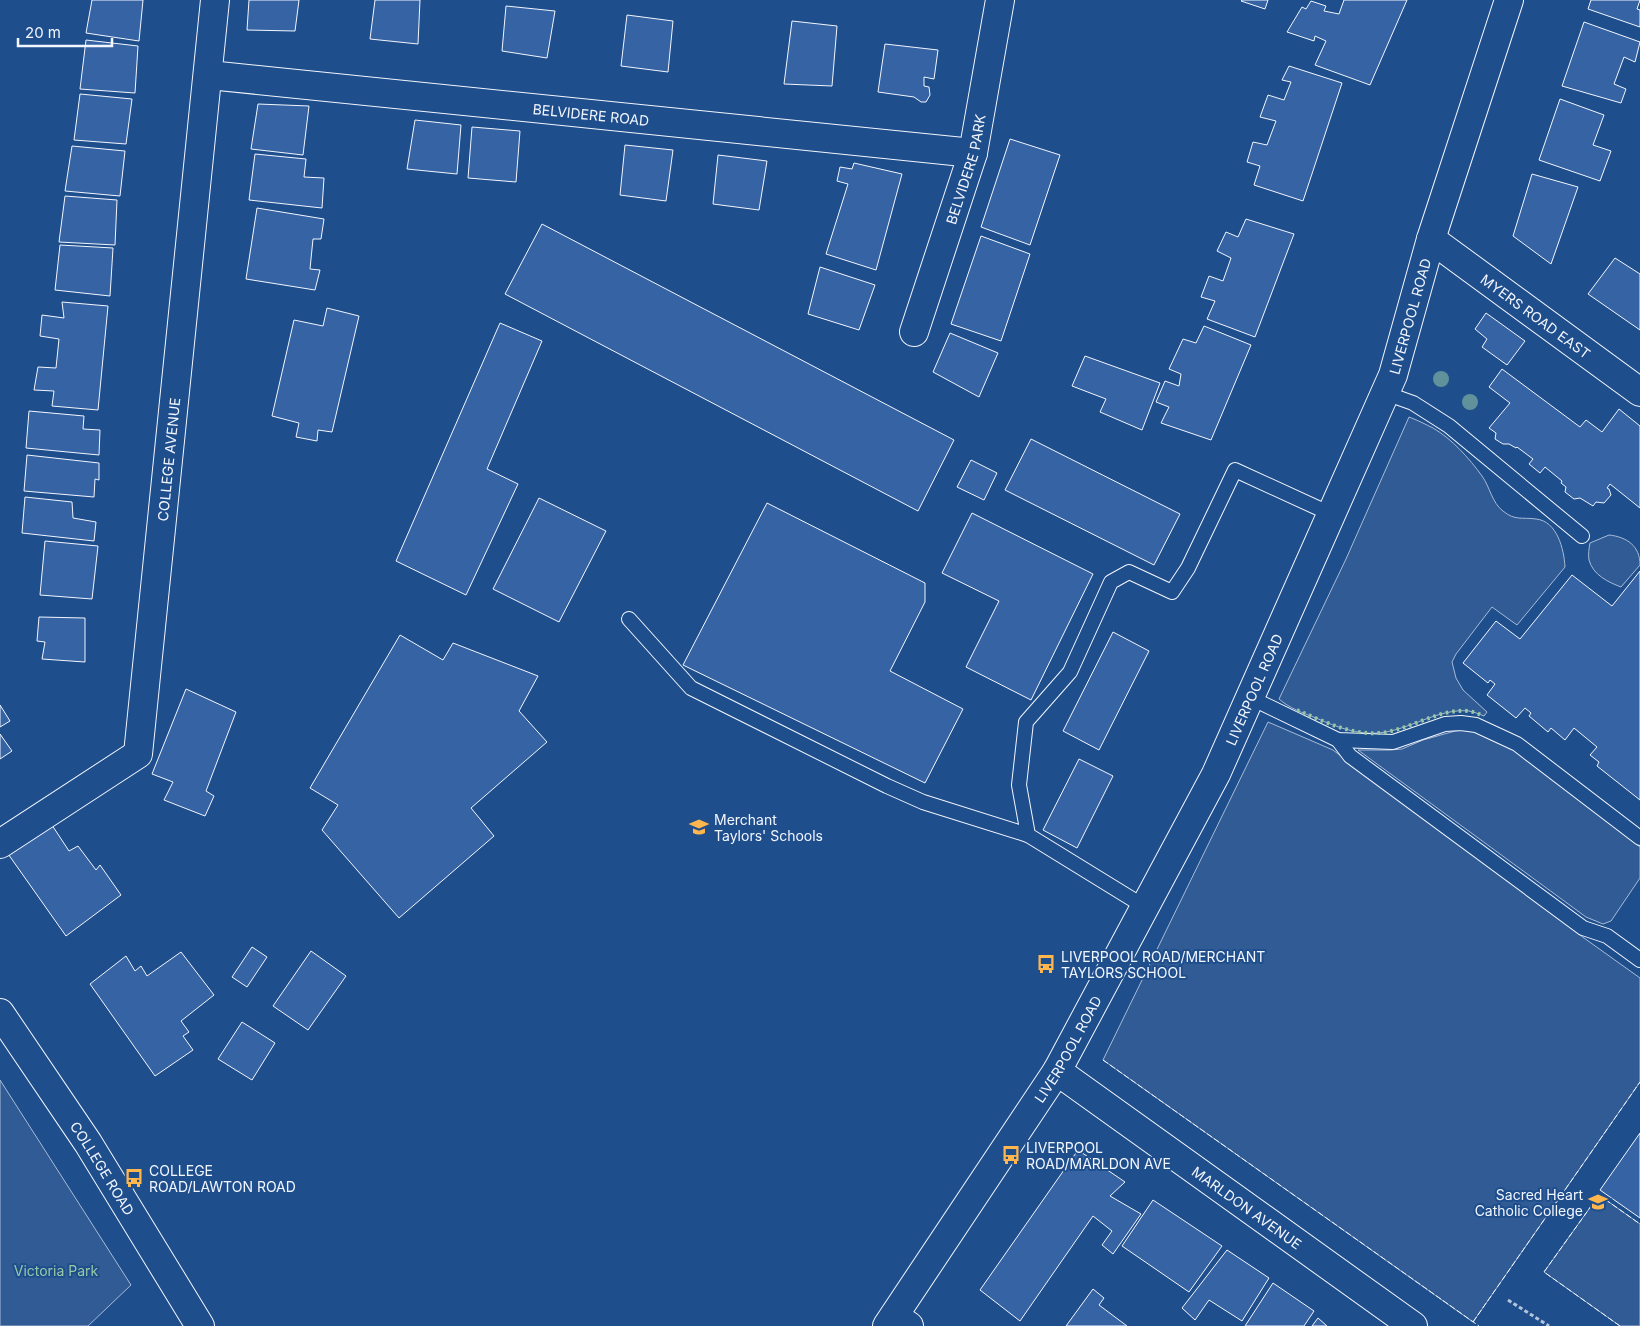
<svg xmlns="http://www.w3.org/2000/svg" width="1640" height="1326" font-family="Inter,sans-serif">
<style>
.green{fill:#305b95;stroke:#a8bbd7}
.building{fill:#3563a3;stroke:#f2f6ff}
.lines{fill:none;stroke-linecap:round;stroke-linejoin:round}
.service-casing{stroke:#f2f6ff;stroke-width:16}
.minor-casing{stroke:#f2f6ff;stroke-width:30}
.tertiary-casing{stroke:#f2f6ff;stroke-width:30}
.trunk-casing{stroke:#f2f6ff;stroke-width:30}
.path{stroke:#b3c4dc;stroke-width:3;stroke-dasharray:4 2.5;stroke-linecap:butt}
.service{stroke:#1f4e8c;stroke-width:14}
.minor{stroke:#1f4e8c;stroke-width:28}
.tertiary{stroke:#1f4e8c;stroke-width:28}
.trunk{stroke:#1f4e8c;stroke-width:28}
.hedge{stroke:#97c8a6;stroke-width:4;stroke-dasharray:2.5 4;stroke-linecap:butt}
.fence{stroke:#f2f6ff;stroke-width:1;stroke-dasharray:6 2.5;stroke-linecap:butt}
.tree{fill:#61919a}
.labels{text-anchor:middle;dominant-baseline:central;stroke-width:4;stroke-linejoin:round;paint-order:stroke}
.street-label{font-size:14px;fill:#f2f6ff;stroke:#1f4e8c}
.poi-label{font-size:14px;fill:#f2f6ff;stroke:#1f4e8c;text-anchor:start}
.park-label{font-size:14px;fill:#97c8a6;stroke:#1f4e8c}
</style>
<rect width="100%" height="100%" fill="#1f4e8c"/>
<g class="green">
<path d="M1409,417C1417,420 1425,424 1433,428C1452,439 1469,458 1482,476C1490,487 1492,503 1503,511C1515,521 1522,517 1536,519C1557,521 1564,549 1565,567L1517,625L1492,607L1456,654L1452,662L1456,678L1463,690L1487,712L1484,716C1479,714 1474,712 1469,711C1438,708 1410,730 1379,733C1358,735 1336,727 1316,718C1303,713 1289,708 1279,699L1346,559Z"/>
<path d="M1609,535C1627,537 1640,546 1640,565L1621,587C1608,582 1593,575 1589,560C1588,555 1589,548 1590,543Z"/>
<path d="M1268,722L1333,750L1584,938L1640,978V1082L1473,1322L1103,1060Z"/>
<path d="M1466,730C1504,735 1541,769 1570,792C1594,811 1617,829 1640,847V878L1611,921L1603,924L1586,917L1358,750H1390L1402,749L1423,740L1455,731Z"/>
<path d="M0,1080L131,1285L88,1326H0Z"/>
<path d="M1599,1195L1640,1224V1326H1620L1544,1272Z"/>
</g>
<g class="building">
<path d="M92,0H143L139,41L86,33Z"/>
<path d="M249,0H299L295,31L247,30Z"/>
<path d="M375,0H420L418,44L370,39Z"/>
<path d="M1242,0H1268L1265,9L1241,1Z"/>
<path d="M1344,0H1407L1370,85L1315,65L1326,41L1315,36L1314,41L1287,32L1302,7L1306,9L1311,1L1326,6L1324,11L1339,14Z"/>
<path d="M1591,0H1640L1637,9L1640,10V27L1588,9Z"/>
<path d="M506,6L555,11L547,58L502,51Z"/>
<path d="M627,15L673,21L668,72L621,66Z"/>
<path d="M792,21L837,26L832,86L784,84Z"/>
<path d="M1584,22L1640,42L1635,62L1624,57L1614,84L1626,89L1621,103L1562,86Z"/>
<path d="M86,40L138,46L135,93L80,89Z"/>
<path d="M885,44L938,50L934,79L924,77V86L929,87L930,95L926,102H921L914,97L878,92Z"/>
<path d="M1289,66L1342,83L1303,201L1254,185L1260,166L1247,162L1253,142L1267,145L1276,121L1260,117L1268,95L1284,100L1291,82L1282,80Z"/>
<path d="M80,94L132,99L126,144L74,140Z"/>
<path d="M1560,99L1604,115L1593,145L1611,151L1600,181L1539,160Z"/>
<path d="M258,104L309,106L303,155L251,149Z"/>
<path d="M415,120L461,125L457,174L407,169Z"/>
<path d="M472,127L520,131L516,182L468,178Z"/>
<path d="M1010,139L1060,155L1030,245L981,227Z"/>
<path d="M625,145L673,150L666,201L620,195Z"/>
<path d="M72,146L125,151L120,196L65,191Z"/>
<path d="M255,154L306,159L304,177L324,178L322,208L249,200Z"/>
<path d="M718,155L767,161L759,210L713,204Z"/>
<path d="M854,163L902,174L876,270L826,254L848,184L837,181L840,167L852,169Z"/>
<path d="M1532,174L1578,187L1551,264L1513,236Z"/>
<path d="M65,196L117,200L115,245L59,242Z"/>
<path d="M257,208L324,219L321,239H313L310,269L320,270L315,290L246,279Z"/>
<path d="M1246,219L1294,234L1255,337L1207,319L1215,301L1201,297L1209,276L1223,281L1231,258L1217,251L1226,232L1238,237Z"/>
<path d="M542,224L954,440L918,511L505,294Z"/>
<path d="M981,236L1030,254L1001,341L951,324Z"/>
<path d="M60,245L113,248L110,296L55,290Z"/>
<path d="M1615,258L1640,274V330L1588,294Z"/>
<path d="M820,267L875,285L859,330L808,314Z"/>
<path d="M62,302L108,306L98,410L52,406L54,391L34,390L38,367L56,368L59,339L40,336L42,315L64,318Z"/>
<path d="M327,308L359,316L332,432L318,430L317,441L296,437L299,423L272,416L294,320L323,326Z"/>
<path d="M1486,313L1525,341L1507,365L1482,347L1487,339L1475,329Z"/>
<path d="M500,323L542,341L487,469L518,484L466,595L396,561Z"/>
<path d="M1204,326L1251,345L1211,440L1161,423L1169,407L1156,402L1165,381L1179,386L1181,374L1169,369L1183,339L1196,343Z"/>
<path d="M950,333L998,353L979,397L933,372Z"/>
<path d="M1085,356L1160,383L1142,430L1100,412L1106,399L1072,386Z"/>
<path d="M1502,369L1580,427L1586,420L1602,432L1619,409L1640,426V508L1610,484L1607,488L1609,489L1611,495L1604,503L1596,502L1593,506L1580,498L1574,499L1565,492L1566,487L1561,483L1562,481L1545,467L1540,473L1529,464L1533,459L1517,447L1516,448L1509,444H1503L1495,439L1496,433L1489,428L1510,403L1489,387Z"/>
<path d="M29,411L84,416L83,429L100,430L99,455L26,448Z"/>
<path d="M1031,439L1180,514L1154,565L1005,490Z"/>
<path d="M27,455L99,463V480L95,479L94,497L24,491Z"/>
<path d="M971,460L997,473L984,500L957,487Z"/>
<path d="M25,497L72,502L73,518L96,522L94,541L22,533Z"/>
<path d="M539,498L606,531L559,622L493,589Z"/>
<path d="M767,503L925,583V602L890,671L963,709L925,783L683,665Z"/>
<path d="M972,513L1093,574L1031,700L966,667L999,601L942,573Z"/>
<path d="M45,541L98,546L92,599L40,595Z"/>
<path d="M1640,571V800L1597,766L1599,762L1590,755L1597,747L1574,728L1565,740L1551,728L1548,732L1529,716L1531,713L1525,708L1516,718L1487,695L1495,684L1490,680L1488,683L1463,663L1496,621L1520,639L1572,575L1612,606Z"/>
<path d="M39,617L85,618V662L42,659L45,642L37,641Z"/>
<path d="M1113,632L1149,651L1099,750L1063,731Z"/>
<path d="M400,635L443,660L453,643L538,676L519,711L547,742L471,808L494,836L399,918L322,830L338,805L310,788Z"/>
<path d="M186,689L236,712L206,791L214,796L205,816L164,800L173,782L152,774Z"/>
<path d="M0,705L10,721L0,727Z"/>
<path d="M0,734L12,751L0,759Z"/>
<path d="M1079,759L1113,776L1077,848L1043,830Z"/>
<path d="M48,819L69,851L78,846L96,870L100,865L121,895L66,936L6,851Z"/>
<path d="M252,947L267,957L247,987L232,977Z"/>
<path d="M311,951L346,976L308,1030L273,1006Z"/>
<path d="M181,952L214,995L181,1021L189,1032L183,1036L193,1050L155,1076L90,984L126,956L135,971L141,966L147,976Z"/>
<path d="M242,1022L275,1043L252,1080L218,1059Z"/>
<path d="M1640,1133V1218L1600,1190Z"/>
<path d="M1078,1150L1125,1182L1110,1196L1141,1214L1113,1254L1102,1245L1112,1231L1093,1216L1020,1321L980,1290Z"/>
<path d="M1153,1200L1222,1246L1189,1292L1122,1246Z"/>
<path d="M1227,1250L1269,1278L1242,1321L1209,1300L1195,1320L1182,1308Z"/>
<path d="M1273,1283L1314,1311L1304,1326H1245Z"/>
<path d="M1093,1289L1104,1298L1099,1305L1127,1326H1066Z"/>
<path d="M1318,1318L1327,1326H1312Z"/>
</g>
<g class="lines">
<g class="service-casing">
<g id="service">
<path d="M1385,393L1413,403L1449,426L1582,536"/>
<path d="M629,619L691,688L887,786L923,802L1028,835"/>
<path d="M1249,697L1338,740L1393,742L1445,724L1461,723L1476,725L1517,744L1640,838"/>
<path d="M1338,740L1350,756L1583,928L1607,936L1640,960"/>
<path d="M1145,907L1028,835L1019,785L1026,722L1070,672L1111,582L1129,572L1172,592L1188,568L1235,470L1331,514"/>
</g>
</g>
<g class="minor-casing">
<g id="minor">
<path id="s1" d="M209,75L973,153"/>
<path id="s2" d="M1431,239L1640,392"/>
<path id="s3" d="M914,332L973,153L1000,0"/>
<path id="s4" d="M0,844L138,754L215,0"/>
<path id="s5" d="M1057,1071L1413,1326"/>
<path d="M894,1316L909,1326"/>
</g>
</g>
<g class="tertiary-casing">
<g id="tertiary">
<path id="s6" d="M0,1013L88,1143L200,1326"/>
</g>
</g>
<g class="trunk-casing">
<g id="trunk">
<path id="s7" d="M887,1326L1057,1071L1216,774L1393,375L1431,239L1509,0"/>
</g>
</g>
<path class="path" d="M1508,1300L1549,1326"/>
<use href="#service" class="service"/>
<use href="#minor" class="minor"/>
<use href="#tertiary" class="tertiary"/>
<use href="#trunk" class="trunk"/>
<path class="hedge" d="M1297,710C1323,721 1350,735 1379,733C1409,731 1438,708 1469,711C1474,712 1479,714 1484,716"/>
<g class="fence">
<path d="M1103,1060L1479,1326"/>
<path d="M1473,1322L1640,1082"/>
<path d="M1620,1326L1544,1272L1599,1195L1640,1224"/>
</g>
</g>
<g class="tree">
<circle cx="1441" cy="379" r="8"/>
<circle cx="1470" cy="402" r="8"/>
</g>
<defs>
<g id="school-bare" transform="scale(1.5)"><path d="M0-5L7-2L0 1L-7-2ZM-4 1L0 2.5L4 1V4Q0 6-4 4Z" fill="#ffb74d" stroke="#1f4e8c" stroke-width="2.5" paint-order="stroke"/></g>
<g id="bus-bare" transform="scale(1.5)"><path d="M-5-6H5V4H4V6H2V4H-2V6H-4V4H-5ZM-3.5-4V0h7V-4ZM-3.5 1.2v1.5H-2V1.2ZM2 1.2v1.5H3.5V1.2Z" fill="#ffb74d" stroke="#1f4e8c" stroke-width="2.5" paint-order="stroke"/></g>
</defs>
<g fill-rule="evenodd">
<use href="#school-bare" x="699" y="827"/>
<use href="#bus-bare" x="1046" y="964"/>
<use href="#bus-bare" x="1011" y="1155"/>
<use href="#bus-bare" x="134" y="1178"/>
<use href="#school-bare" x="1598" y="1202"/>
</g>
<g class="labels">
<g class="street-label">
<text stroke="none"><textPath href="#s1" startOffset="384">BELVIDERE ROAD</textPath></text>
<text stroke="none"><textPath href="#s3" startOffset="171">BELVIDERE PARK</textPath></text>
<text stroke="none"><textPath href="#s7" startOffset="1141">LIVERPOOL ROAD</textPath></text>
<text stroke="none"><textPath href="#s2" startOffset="130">MYERS ROAD EAST</textPath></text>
<text stroke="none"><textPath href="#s4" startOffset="461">COLLEGE AVENUE</textPath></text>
<text stroke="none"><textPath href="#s7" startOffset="736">LIVERPOOL ROAD</textPath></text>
<text stroke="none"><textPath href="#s7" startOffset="331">LIVERPOOL ROAD</textPath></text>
<text stroke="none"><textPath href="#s6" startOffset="186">COLLEGE ROAD</textPath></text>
<text stroke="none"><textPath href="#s5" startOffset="234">MARLDON AVENUE</textPath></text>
</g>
<g class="poi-label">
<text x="714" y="819">Merchant<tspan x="714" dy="16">Taylors' Schools</tspan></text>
<text x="1061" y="956">LIVERPOOL ROAD/MERCHANT<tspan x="1061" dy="16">TAYLORS SCHOOL</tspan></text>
<text x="1026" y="1147">LIVERPOOL<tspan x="1026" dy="16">ROAD/MARLDON AVE</tspan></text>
<text x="149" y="1170">COLLEGE<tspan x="149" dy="16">ROAD/LAWTON ROAD</tspan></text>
<text x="1583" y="1194" text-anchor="end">Sacred Heart<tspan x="1583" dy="16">Catholic College</tspan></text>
</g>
<g class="park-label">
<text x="56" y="1270">Victoria Park</text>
</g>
</g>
<path d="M18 38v8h94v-8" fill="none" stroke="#f2f6ff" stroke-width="2.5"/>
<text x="25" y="38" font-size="15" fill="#f2f6ff" stroke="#1f4e8c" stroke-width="4" paint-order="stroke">20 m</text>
</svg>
